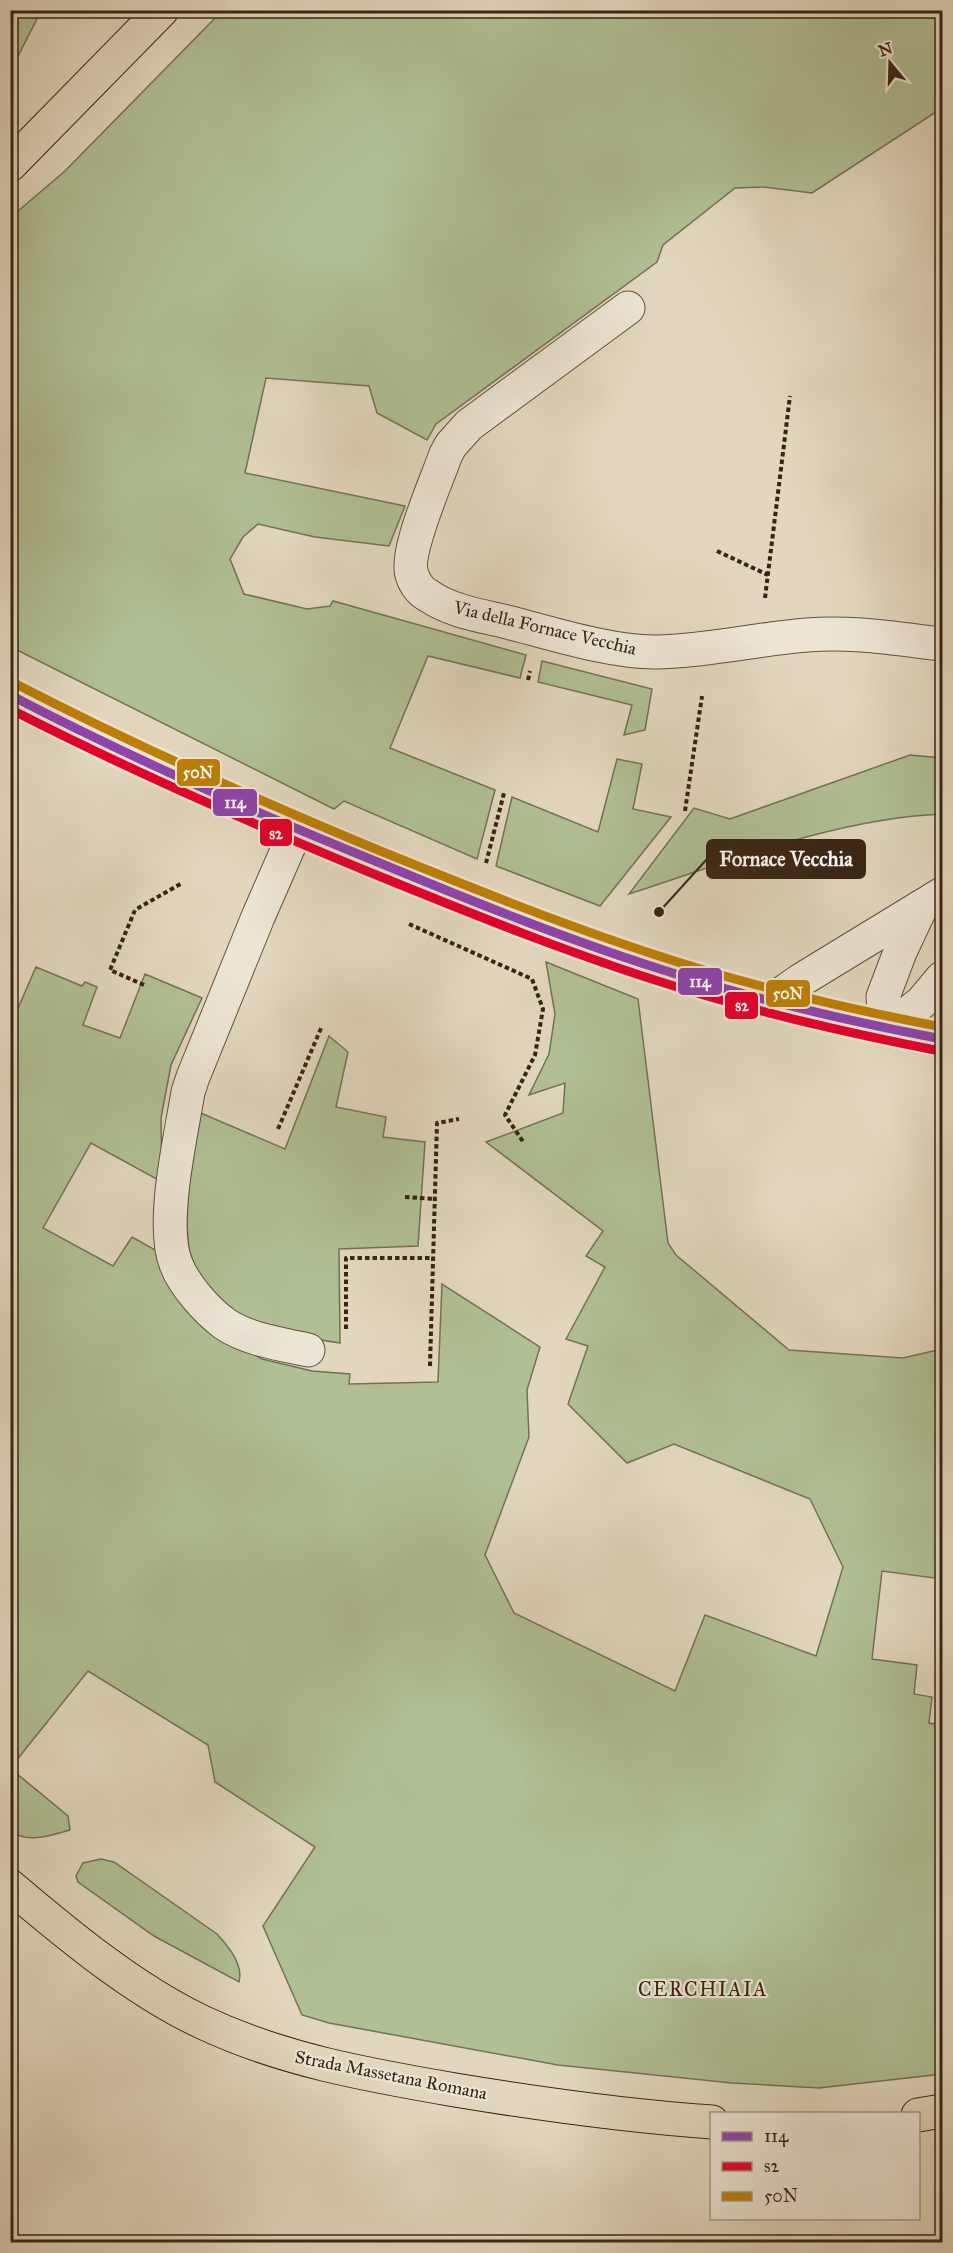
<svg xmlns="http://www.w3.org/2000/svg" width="953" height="2253" font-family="'IM FELL Great Primer',serif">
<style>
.green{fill:#b0bf94;stroke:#747254;stroke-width:1.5}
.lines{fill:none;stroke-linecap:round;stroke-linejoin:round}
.minor-casing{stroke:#62513e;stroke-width:35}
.major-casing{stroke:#382414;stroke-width:35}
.highway-casing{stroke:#382414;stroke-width:35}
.path{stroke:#382414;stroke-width:4;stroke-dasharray:4.5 3;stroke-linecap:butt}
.minor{stroke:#ece5d5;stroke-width:33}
.major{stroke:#e2d7be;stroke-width:33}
.highway{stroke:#e2d7be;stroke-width:33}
.bus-1-casing{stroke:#ece5d5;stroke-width:14}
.bus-2-casing{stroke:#ece5d5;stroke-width:14}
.bus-3-casing{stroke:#ece5d5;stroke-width:14}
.bus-1{stroke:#8e44ad;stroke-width:9}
.bus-2{stroke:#e4002b;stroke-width:9}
.bus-3{stroke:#be7f06;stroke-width:9}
.labels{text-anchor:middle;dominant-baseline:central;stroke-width:4.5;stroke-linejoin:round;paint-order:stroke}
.street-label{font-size:18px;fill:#382414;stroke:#ece5d5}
.neighbourhood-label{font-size:20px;letter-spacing:1.5px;fill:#382414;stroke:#ece5d5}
.leader{fill:none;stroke:#382414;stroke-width:2}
.callout-dot{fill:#382414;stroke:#ece5d5;stroke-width:2}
.callout{fill:#382414;stroke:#382414;stroke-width:2}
.callout-label{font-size:20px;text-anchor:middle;font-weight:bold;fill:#fff}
.line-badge{stroke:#ece5d5;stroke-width:2}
.badge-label{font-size:16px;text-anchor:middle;font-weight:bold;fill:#fff}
</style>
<rect width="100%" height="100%" fill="#e2d7be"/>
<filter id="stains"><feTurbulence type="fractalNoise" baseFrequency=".00333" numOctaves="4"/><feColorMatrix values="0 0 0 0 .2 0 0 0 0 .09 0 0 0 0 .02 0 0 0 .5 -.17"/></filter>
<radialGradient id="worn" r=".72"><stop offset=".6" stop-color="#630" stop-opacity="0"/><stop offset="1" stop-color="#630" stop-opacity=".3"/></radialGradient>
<g class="green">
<path d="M11,10L41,11L11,70L10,11Z"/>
<path d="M222,11H942V108L812,193L764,187L735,188L663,245L657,262L436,424L427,440L377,413L369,386L266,378L245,473L405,506L389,546L315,537L258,524L243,537L230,559L244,594L307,609L330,606L333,601L526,655L520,678L428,656L390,748L495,790L477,859L344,801L334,809L11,647V217L65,171Z"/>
<path d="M542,661L652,689L645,730L624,735L632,705L538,682Z"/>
<path d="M910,755L942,758V814C834,819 731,861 629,894L694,808L730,819Z"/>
<path d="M617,759L642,764L633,809L671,817L600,906L496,866L512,797L598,832Z"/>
<path d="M546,962L638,999L668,1243L676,1255L789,1350L903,1358L942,1349V1579L882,1571L872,1659L917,1665L914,1694L932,1697L929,1723L942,1725V2074L819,2088L732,2083L558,2065L329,2023L302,2015L263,1926L315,1847L215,1782L208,1745L88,1671L11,1767L10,1013L15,1015L36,967L82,986L85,982L97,987L83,1025L120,1038L145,974L202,998L171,1065L161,1118L162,1182L91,1143L43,1228L113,1266L132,1237L157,1251L217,1333L262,1359L312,1371L350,1374L349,1384L438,1382L442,1284L540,1347L527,1390L529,1437L485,1555L514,1613L675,1691L705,1615L816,1656L843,1567L810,1499L674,1444L627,1463L568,1404L588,1346L566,1339L605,1267L586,1256L603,1231L486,1142L563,1113L565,1083L529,1095L549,1054L555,1014Z"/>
<path d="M329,1036L348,1052L336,1107L386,1117L383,1137L425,1142L418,1246L339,1249L340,1343C288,1335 234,1326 203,1279C195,1267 189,1256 188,1241C184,1199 194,1155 201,1113L285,1149Z"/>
<path d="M11,1769L68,1816L70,1830C52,1835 27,1844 11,1831Z"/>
<path d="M101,1859L114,1862L217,1934C228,1946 244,1965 239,1982L154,1936L78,1882L76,1876L83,1863Z"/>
</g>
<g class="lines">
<g class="minor-casing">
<g id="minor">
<path d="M628,308L469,425L451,445L446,454C437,480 404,553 412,575C415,584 421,592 429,596C452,612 484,616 511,623C553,634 614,653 657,652C707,651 757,639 807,635C851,631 898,639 942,644"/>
<path d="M296,830L258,917L193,1077L188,1092C181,1136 160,1224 176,1264C184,1285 207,1311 225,1324C249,1340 281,1344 308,1350"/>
<path d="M921,907L900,952L883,997L884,1013L888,1029L922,1002L942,978"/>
<path d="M771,1001L801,980L942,894"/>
</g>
</g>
<g class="major-casing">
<g id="major">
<path d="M10,695C135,761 263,816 393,869C494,910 595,950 699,981C778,1005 861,1024 942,1039"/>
<path d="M10,1886C68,1935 134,1990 202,2022C282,2060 368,2075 455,2090C540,2104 626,2116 712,2122"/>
<path d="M918,2115L942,2111"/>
</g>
</g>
<g class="highway-casing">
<path id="highway" d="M10,165L162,10"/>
</g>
<g class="path">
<path d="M717,551L768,575"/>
<path d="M765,598L790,396"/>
<path d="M528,680L530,671"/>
<path d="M685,811L702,696"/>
<path d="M486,863L504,793"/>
<path d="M409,924L532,979L543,1009L535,1055L505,1115L524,1143"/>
<path d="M144,985L110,970L135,910L182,883"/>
<path d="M278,1129L322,1026"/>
<path d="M405,1197L434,1199"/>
<path d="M346,1329V1258H432"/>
<path d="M430,1366L437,1123L459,1119"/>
</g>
<use href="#minor" class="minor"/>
<use href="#major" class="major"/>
<use href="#highway" class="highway"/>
<g class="bus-1-casing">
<path id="bus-1" d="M10,695C129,757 251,811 375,861C469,900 563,938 660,969C753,999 847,1021 942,1039"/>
</g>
<g class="bus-2-casing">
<path id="bus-2" d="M10,709C127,769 248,822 369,872C477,916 585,960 697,993C777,1017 858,1035 940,1051"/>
</g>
<g class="bus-3-casing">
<path id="bus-3" d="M16,684C134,745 255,799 378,850C472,888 566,926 662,957C754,987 848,1009 942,1027"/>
</g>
<use href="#bus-1" class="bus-1"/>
<use href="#bus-2" class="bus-2"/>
<use href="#bus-3" class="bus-3"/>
</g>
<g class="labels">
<g class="street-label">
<text transform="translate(545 628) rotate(13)">Via della Fornace Vecchia</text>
<text transform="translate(391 2075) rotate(11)">Strada Massetana Romana</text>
</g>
<g class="neighbourhood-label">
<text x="703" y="1989">CERCHIAIA</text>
</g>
</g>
<path class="leader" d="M659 912L707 859"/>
<circle class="callout-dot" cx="659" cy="912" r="6"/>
<rect class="callout" x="707" y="840" width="158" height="38" rx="6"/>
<g class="callout-label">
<text x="786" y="866">Fornace Vecchia</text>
</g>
<g class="line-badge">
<rect x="176" y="758" width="45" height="29" rx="6" fill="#be7f06"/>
<rect x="212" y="788" width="46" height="29" rx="6" fill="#8e44ad"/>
<rect x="259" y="818" width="34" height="29" rx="6" fill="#e4002b"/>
<rect x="677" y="967" width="46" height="29" rx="6" fill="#8e44ad"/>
<rect x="765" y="979" width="46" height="29" rx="6" fill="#be7f06"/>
<rect x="724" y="991" width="35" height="29" rx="6" fill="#e4002b"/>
</g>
<g class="badge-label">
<text x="198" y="778">50N</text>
<text x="235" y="808">114</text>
<text x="276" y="839">s2</text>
<text x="700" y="987">114</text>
<text x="788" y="999">50N</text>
<text x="742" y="1011">s2</text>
</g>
<rect width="953" height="2253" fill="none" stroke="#e2d7be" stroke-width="36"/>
<rect x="12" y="12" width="929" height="2229" fill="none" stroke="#382414" stroke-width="3"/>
<rect x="18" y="18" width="917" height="2217" fill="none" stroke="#382414" stroke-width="1.5"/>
<rect x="710" y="2112" width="210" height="108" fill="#ece5d5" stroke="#a49888" stroke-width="1.5"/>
<rect x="722" y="2132" width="30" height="9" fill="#8e44ad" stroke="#a49888" stroke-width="1.5"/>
<text x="764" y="2142" font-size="18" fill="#382414">114</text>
<rect x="722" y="2162" width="30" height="9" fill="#e4002b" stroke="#a49888" stroke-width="1.5"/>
<text x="764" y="2172" font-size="18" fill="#382414">s2</text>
<rect x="722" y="2192" width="30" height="9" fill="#be7f06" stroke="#a49888" stroke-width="1.5"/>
<text x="764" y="2202" font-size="18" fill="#382414">50N</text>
<g transform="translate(890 63) rotate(341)" stroke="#ece5d5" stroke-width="4.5" paint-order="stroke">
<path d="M0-4.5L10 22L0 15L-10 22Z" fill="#382414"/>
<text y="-9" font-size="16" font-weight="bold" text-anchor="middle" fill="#382414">N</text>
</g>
<rect width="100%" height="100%" filter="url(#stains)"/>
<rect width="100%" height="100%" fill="url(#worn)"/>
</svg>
